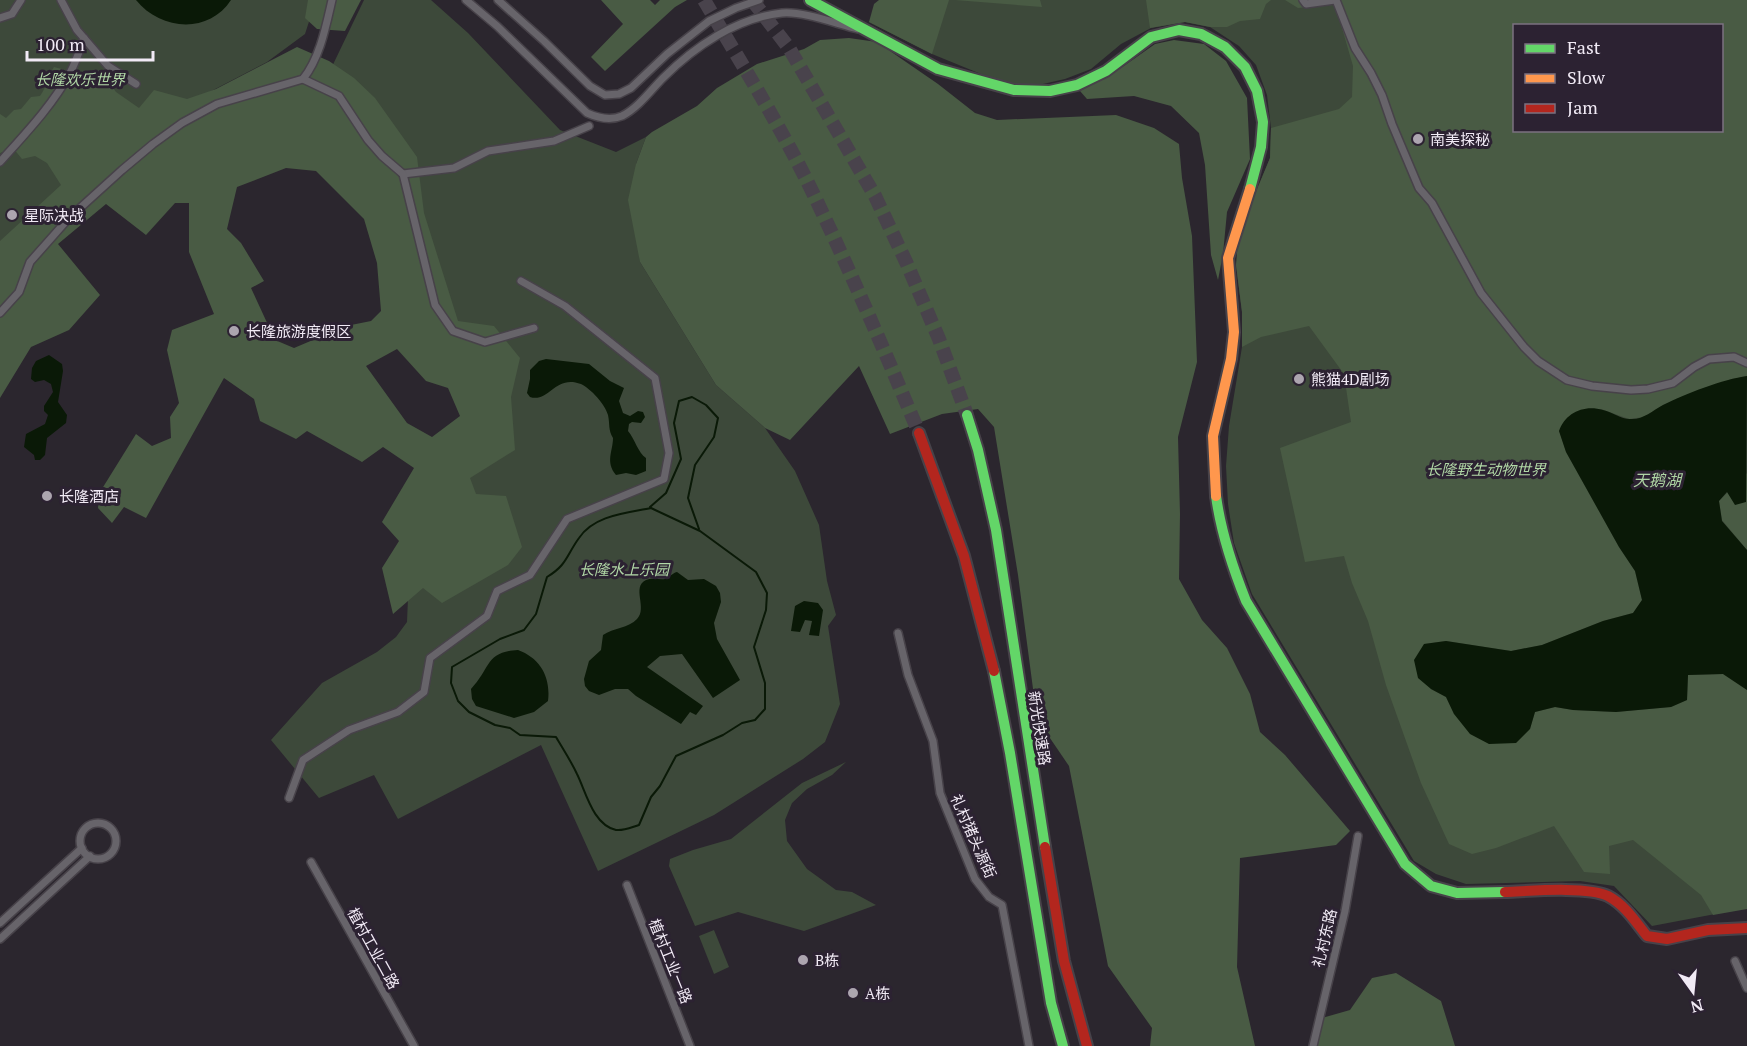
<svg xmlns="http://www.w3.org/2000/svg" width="1747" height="1046" font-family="'PT Serif','Noto Sans SC',serif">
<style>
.green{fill:#3d493a;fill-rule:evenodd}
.forest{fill:#495b44;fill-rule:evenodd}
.water{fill:#0a1907}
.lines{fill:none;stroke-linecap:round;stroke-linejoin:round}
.stream{stroke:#0a1907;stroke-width:2}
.highway-tunnel{stroke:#49434c;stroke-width:14;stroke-dasharray:14 7;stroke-linecap:butt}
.street-casing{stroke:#474249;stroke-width:10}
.fast-casing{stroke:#474249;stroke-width:14}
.slow-casing{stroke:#474249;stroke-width:14}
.jam-casing{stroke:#474249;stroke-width:14}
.street{stroke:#67646a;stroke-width:7}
.fast{stroke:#63d668;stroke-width:10}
.slow{stroke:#ff974d;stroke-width:10}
.jam{stroke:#b3261e;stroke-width:10}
.poi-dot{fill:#aca5af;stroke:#2c2232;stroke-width:2}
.labels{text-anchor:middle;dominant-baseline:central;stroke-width:6;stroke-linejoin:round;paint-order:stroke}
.park-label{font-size:15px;font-style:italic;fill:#b1d8a6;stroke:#2c2232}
.poi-label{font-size:15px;fill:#f1eaf5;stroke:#2c2232;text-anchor:start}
.street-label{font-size:15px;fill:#f1eaf5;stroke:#2c2232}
.water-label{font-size:16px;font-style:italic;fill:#aed4a3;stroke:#2c2232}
</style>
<rect width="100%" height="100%" fill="#2b262e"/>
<g class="green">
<path d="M0,0H316L305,34L267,62L150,123L0,268Z"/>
<path d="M364,0H431L468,33L560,130L616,152L646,137L636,164L640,262L716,385L765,428L795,471L819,525L827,581L836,615L828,626L840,704L825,742L803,759L714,815L598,871L541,745L398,819L374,775L319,798L271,740L322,683L377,652L396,637L407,622L408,598L472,419L327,77Z"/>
<path d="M888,0H1747V908L1652,926L1614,886L1580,881L1466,884L1436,874L1414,861L1252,594L1234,543L1228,504L1226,466L1229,426L1242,347V312L1236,265L1248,211L1270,158L1271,128L1267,95L1256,65L1239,46L1210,27L1185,22L1151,28L1121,44L1091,69L1065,79L1034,86L1003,83L932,54L869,22ZM1514,26H1722V130H1514Z"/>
<path d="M846,762L832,775L807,789L792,803L785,820L787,841L807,869L836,890L852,892L876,905L804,931L738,912L695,926L669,866L670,859L693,850L731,839L802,783Z"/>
<path d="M714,930L729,967L714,974L699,936Z"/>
</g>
<g class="forest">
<path d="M308,0H361L345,31L317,29L305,18Z"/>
<path d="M601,0H650L655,5L660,0H687L675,7L605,71L591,57L623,24Z"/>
<path d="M879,0H949L932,54L869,22L874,4Z"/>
<path d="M955,0H1040L1042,7Z"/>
<path d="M1146,0H1271L1266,4L1260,19L1240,21L1227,27H1210L1185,22L1150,28Z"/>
<path d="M1285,0H1747V376L1729,380L1663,405L1644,417L1629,419L1601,409L1559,431L1566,452L1619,547L1635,571L1642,600L1633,613L1603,621L1542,645L1511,651L1446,641L1424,644L1431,689L1446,697L1454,714L1530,729L1535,712L1555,707L1573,710L1616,712L1671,707L1687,700L1688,675L1723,674L1747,690V909L1713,915L1701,895L1633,840L1609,846L1610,874L1584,872L1554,826L1496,848L1472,854L1449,844L1421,783L1386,685L1368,621L1352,583L1344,556L1305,562L1280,448L1351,422L1344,374L1309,326L1261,337L1242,347V312L1236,265L1238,239L1248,211L1270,158L1271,128L1339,109L1352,97L1353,66L1335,4L1298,8ZM1514,26H1722V130H1514Z"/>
<path d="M849,38L877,42L938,84L975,113L997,120L1116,115L1154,128L1179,144L1182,178L1192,236L1197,362L1178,437L1180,514L1179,579L1202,620L1227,648L1250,694L1260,732L1285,755L1350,831L1336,845L1240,858L1237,967L1255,1046H1150L1152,1028L1108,966L1069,766L1037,719L1018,575L994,427L978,409L942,414L890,434L859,366L790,440L765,428L716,385L640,262L628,200L636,164L646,137L652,132L697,106L717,88L757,64L804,49L820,40Z"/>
<path d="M1174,40L1204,44L1226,61L1247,98L1250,159L1227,212L1223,254L1218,280L1211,255L1205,165L1199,133L1171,106L1134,96L1087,99L1080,91L1121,68L1155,44Z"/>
<path d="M297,47L329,61L354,78L375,98L417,157L424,213L458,321L494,326L520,358L511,397L515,450L470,478L476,494L506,496L522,547L508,565L442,603L423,588L393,614L382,568L399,541L382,522L414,468L383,447L362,462L307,431L296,439L260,421L254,399L224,378L146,518L124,507L112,523L98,508L100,492L136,434L152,446L171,438L170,417L179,403L167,350L172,330L214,314L189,252V203H175L146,235L106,204L58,244L100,295L69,330L31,347L0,398V241L61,185L47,163L35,156L22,159L13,148L0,153V114L6,118L14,110L21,109L31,97L40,96C47,87 47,77 54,67L108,81L116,92L139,108L154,90L187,99L216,89ZM286,168L316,171L364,219L377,263L381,311L371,321L346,326L294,348L275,340L251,288L264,281L241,243L227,229L237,187ZM397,349L426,381L448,388L460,416L432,437L407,423L366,366Z"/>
<path d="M1747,473V550L1722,520L1719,501Z"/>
<path d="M1396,973L1441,1001L1455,1046H1317L1322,1018L1350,1010L1372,978Z"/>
</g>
<g class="water">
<path d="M136,0H231C208,35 160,30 136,0Z"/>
<path d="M49,355L62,364L63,371L58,402L67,415L66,423L47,438L45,455L40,460H35L34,455L24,447L26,434L45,424L48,415L44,411V406L53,392L51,384L44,380L35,382L31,379L32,368L36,361Z"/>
<path d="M546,359L589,364L610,381L624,388L619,401L623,413L630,416L638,411L643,412L645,417L641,423L632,422L629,424L628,431C635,439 638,453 646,458V471L636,475L626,473L616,475C605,462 613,451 613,438C608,430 610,424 608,415C605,404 591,389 581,384C555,374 549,403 530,397L527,393L530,379V370L539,361Z"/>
<path d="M1747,376L1746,502L1735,505L1727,492L1719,501L1722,521L1747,550V690L1723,674L1688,675L1687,700L1671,707L1616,712L1573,710L1555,707L1535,712L1530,729L1516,743L1489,744L1470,734L1454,714L1446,697L1431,689L1418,678L1414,660L1424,644L1446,641L1511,651L1542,645L1603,621L1633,613L1642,600L1635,571L1619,547L1566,452L1559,431C1565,413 1584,404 1603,410C1612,412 1621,419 1630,419C1643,420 1652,411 1663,405C1685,394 1724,379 1747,376Z"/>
<path d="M677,572L688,580L704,579L716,586L720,593L721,602L714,623L717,639L740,680L713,698L682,654L660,656L647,667L703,706L696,715L690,712L681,724L636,696L628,689H615L599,695L589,691L585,686L584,679L589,661L601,650L603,635C613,628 629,628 637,619C648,608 631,587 646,580C653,577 659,580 665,579C669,578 672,573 677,572Z"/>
<path d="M804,601L818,603L823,610L819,636L809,635L812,621L805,620L800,632L791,631L795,606Z"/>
<path d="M518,650C540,658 551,677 548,701L534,712L514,718L476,706L472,699L471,689C491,668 485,652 518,650Z"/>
</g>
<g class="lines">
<g class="stream">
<path d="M650,507L666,493L681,459L674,423L679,401L692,397L706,405L718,418L714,437L695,465L688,498L699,529"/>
<path d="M651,508L700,531L756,572L767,593L766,610L754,647L765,683V709L755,720L742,723L723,735L676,756L660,786L651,797L639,825C632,827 624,831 616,830C593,825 586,792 577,774C571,761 563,749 556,737L520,735L510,728L495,725L469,712L458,701L451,683L452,667L500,639L524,630L536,614L547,577C567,565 566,556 579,538C594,515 627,513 651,508Z"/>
</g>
<g class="highway-tunnel">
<path d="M704,0C741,63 780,125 812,191C850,270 885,352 919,433"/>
<path d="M752,0L789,48L875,196L907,264L939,339L967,415"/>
</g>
<g class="street-casing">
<g id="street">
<path d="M61,0L77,30L108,66L136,84"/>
<path d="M466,0L497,26L587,113C598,118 610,121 622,116C638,108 651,90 663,78C694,47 736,18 782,13C803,11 837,24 858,29"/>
<path d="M498,0L544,41L590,86L605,95L619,94L631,88L667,54L709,21L736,8L759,0"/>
<path d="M1303,0L1306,4L1335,0"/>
<path d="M1336,0L1355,48L1371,73L1382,95L1392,124L1419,188L1432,203L1481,293L1524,347L1538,361L1567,380L1592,386L1631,390L1648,389L1673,383L1694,367L1709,359L1734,357L1747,363"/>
<path d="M0,18L12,14L21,0"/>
<path d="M303,79L339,96L368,140L382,156L403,174L454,168L488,151L554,141L589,126"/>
<path d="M0,162C25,134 52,106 70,73C76,62 80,49 84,38"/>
<path d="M403,174L435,305L453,331L485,342L534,328"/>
<path d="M0,313L19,292L30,262L69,218L122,170L153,144L182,123L217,104L303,79C320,58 326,26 332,0"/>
<path d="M898,633L908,675L933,741L940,793L975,879L989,897L1002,905L1029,1046"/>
<path d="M289,798L303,760L349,730L398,712L424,692L430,658L487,616L497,591L530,575L567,519L664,479L669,453L655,378L565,306L521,281"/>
<circle cx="98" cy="841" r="18"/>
<path d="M311,862L414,1046"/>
<path d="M627,885L690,1046"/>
<path d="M0,923L82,848"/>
<path d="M0,939L90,856"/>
<path d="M1735,961L1747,988"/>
<path d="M1313,1046L1345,911L1358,836"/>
</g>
</g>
<g class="fast-casing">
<g id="fast">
<path d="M810,0L938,69L1014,90L1050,91L1077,85L1106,71L1151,37L1179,30L1201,34L1225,47L1245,67L1257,91L1263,122L1261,147L1250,189"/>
<path d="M967,415L978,450L996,530L1045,847"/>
<path d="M1216,496C1221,533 1232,566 1246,601L1405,864L1431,886L1457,893L1505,892"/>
<path d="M994,671L1010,753L1051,1003L1063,1046"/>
</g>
</g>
<g class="slow-casing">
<path id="slow" d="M1216,496L1213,436L1231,359L1234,332L1228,258L1250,189"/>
</g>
<g class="jam-casing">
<g id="jam">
<path d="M919,433L964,556L994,671"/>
<path d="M1045,847L1064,961L1087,1046"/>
<path d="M1505,892C1528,891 1588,886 1608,896C1625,905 1635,921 1647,936L1667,939L1708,930L1747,928"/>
</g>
</g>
<use href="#street" class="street"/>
<use href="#fast" class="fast"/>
<use href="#slow" class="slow"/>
<use href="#jam" class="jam"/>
</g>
<g class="poi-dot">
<circle cx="1418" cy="139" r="6"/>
<circle cx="12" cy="215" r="6"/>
<circle cx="234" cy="331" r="6"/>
<circle cx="1299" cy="379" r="6"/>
<circle cx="47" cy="496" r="6"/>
<circle cx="803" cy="960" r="6"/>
<circle cx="853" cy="993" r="6"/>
</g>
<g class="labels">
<g class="park-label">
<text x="80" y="79">长隆欢乐世界</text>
<text x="1486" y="469">长隆野生动物世界</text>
<text x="624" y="569">长隆水上乐园</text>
</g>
<g class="poi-label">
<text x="1430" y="139">南美探秘</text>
<text x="24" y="215">星际决战</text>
<text x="246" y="331">长隆旅游度假区</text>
<text x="1311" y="379">熊猫4D剧场</text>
<text x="59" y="496">长隆酒店</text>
<text x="815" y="960">B栋</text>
<text x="865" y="993">A栋</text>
</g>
<g class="street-label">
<text transform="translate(1040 728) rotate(81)">新光快速路</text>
<text transform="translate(974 836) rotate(66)">礼村猪头源街</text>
<text transform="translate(1324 938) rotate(-77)">礼村东路</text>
<text transform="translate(374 948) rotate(61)">植村工业二路</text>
<text transform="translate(671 961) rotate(68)">植村工业一路</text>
</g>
<g class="water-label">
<text x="1657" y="480">天鹅湖</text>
</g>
</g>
<rect x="1513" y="24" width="210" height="108" fill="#2c2232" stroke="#7b7280" stroke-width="1.5"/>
<rect x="1525" y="44" width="30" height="9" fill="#63d668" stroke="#7b7280" stroke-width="1.5"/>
<text x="1567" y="54" font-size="18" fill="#f1eaf5">Fast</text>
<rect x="1525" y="74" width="30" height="9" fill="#ff974d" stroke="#7b7280" stroke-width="1.5"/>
<text x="1567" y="84" font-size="18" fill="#f1eaf5">Slow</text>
<rect x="1525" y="104" width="30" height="9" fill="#b3261e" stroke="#7b7280" stroke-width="1.5"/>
<text x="1567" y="114" font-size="18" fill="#f1eaf5">Jam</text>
<g transform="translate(1693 992) rotate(165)" stroke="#2c2232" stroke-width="4.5" paint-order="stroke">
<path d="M0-4.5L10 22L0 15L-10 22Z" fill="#f1eaf5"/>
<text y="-9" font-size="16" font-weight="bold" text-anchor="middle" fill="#f1eaf5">N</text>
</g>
<path d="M27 51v9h126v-9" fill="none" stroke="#f1eaf5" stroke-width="3"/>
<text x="36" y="51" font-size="18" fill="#f1eaf5" stroke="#2c2232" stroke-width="4.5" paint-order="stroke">100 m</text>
</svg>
